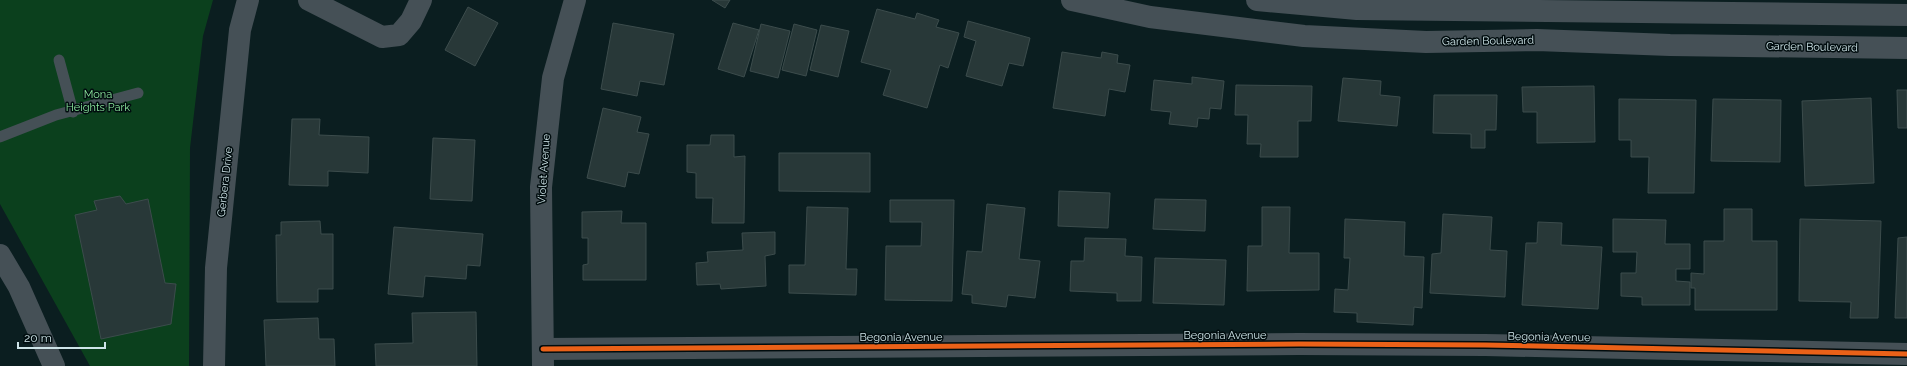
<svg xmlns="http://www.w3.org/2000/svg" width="1907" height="366" font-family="Raleway,sans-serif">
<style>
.green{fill:#0b401d}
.building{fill:#283838;stroke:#3c4c4c}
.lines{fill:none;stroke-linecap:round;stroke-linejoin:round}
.service{stroke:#455056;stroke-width:11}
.minor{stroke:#455056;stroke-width:22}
.tertiary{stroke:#455056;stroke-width:22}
.cycleway-casing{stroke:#000c0e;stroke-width:8}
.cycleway{stroke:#ea6118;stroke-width:5}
.labels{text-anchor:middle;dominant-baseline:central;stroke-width:3;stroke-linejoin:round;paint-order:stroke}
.street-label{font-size:11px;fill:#cee4e8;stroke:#000c0e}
.park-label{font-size:11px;fill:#8de89f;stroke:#000c0e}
</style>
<rect width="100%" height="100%" fill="#0b1e20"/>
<path class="green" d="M0,0H213L203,36L190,148L189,366H90L0,204Z"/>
<g class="building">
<path d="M712,0H730L725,8Z"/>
<path d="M468,7L498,23L475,66L445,50Z"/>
<path d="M877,9L915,19L917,13L939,20L936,27L959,33L948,68L940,65L927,108L883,95L891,70L861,62Z"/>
<path d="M968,21L1030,38L1023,66L1009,63L1002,86L966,76L976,41L964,37Z"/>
<path d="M613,23L674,34L664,85L640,81L637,96L601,89Z"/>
<path d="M733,23L759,30L744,77L718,69Z"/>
<path d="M761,24L790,31L778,78L750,71Z"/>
<path d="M794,24L817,30L806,76L782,70Z"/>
<path d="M821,25L849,31L838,77L810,70Z"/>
<path d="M1062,52L1101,58L1102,52L1118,55L1117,63L1130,65L1125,92L1109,89L1105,116L1053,108Z"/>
<path d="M1192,77L1224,81L1221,109L1210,108L1209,119L1198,118L1197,127L1169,124L1171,112L1151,110L1154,80L1192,84Z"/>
<path d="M1343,78L1381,81L1380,95L1400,97L1397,126L1338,121Z"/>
<path d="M1236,85L1312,86L1311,121H1298V157H1260L1261,144H1247L1248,115H1235Z"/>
<path d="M1594,86L1595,142L1537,143V112H1523L1522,87Z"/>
<path d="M1897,90H1907V128H1898Z"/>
<path d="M1434,95H1497L1496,130H1485V148H1471V134L1433,133Z"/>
<path d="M1871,98L1874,183L1805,186L1802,101Z"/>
<path d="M1619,99L1696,100L1694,193H1648L1649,157H1631V140H1619Z"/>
<path d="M1713,99L1781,100L1780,162L1711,161Z"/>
<path d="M603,108L641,117L637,132L649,134L639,174L628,172L625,187L587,178Z"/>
<path d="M292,119H320L319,135L369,137L368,173L328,171V186L289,185Z"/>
<path d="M711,135H734V157L745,156L744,223H712L713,198H696V173L687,172V145H710Z"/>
<path d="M433,138L475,140L472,201L430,199Z"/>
<path d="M779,153H870V192L779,191Z"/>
<path d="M1059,191L1110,193L1108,228L1058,226Z"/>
<path d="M120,196L126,204L148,199L165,283L176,284L171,324L101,339L75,215L97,210L94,201Z"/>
<path d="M1155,199L1206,200L1205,231L1153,229Z"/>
<path d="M890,200H954L952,301L885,300L886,246H921L922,222H890Z"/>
<path d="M987,204L1025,208L1019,259L1040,261L1035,298L1008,295L1006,307L972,303V295L962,294L967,251L982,252Z"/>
<path d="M807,207L848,208L846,269H857L856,295L789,293V265H805Z"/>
<path d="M1262,207H1290L1289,253H1319V290L1247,291L1248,246H1262Z"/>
<path d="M1724,209H1752V241H1777V310H1695V288H1691V273L1704,274V241H1724Z"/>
<path d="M622,211L621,223H646V280H583V265L588,264V238H582V212Z"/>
<path d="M1443,214L1492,217L1490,250L1507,251L1505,297L1430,293L1432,254L1441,253Z"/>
<path d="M1345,219L1405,222L1404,256L1424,257L1422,308L1414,307L1413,325L1357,322V313L1334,312L1335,289L1348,290L1350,258H1344Z"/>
<path d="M1613,219L1666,220L1665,244H1690V269H1676V281L1690,282V305H1642V297L1621,296V273H1636L1637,252H1613Z"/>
<path d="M1800,219L1881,221L1878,318H1850L1851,302L1799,301Z"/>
<path d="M320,221L321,234H333V289H318V302H277L276,235H281V222Z"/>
<path d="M1538,222L1562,223L1561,245L1602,247L1598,309L1522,305L1526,243H1537Z"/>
<path d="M394,227L483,234L480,266L467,265L466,279L425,276L423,297L388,294Z"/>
<path d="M775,232V254L765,256L766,286L721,289L720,284L697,285L696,263L708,262L707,252L743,250L742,233Z"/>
<path d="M1907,237V318H1895L1898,238Z"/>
<path d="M1085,238L1126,239L1125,256L1142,257L1141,301H1117V293L1070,291L1071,261H1084Z"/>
<path d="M1155,258L1226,260L1224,305L1153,303Z"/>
<path d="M476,312L477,366H376L375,344L413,343L412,313Z"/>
<path d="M318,318L319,339H334L335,366H266L264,320Z"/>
</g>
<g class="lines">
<g class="service">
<path d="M59,60L73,112"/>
<path d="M0,137L56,115L138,93"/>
</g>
<g class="minor">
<path d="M309,0L382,37L399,35L411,21L421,0"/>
<path d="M0,255L19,287L54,366"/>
<path d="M543,349L1299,344L1485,345L1907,354"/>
<path d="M214,366L216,268L240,30L248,0"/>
<path d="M543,366L541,187L553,78L575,0"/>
</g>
<g class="tertiary">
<path d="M1072,0L1150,17L1304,36L1426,42L1537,40L1670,45L1907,48"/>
<path d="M1257,0L1357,9L1907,15"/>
</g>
<g class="cycleway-casing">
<path id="cycleway" d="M543,349L1299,344L1485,345L1907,354"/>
</g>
<use href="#cycleway" class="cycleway"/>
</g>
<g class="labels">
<g class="street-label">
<text transform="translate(1488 41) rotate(-1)">Garden Boulevard</text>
<text transform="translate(1812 47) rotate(1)">Garden Boulevard</text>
<text transform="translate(544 169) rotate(-86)">Violet Avenue</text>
<text transform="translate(225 182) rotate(-84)">Gerbera Drive</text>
<text x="1225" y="335">Begonia Avenue</text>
<text x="901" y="337">Begonia Avenue</text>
<text transform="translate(1549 337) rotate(1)">Begonia Avenue</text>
</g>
<g class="park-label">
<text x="98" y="94">Mona<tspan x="98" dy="13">Heights Park</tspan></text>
</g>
</g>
<path d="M18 342v6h87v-6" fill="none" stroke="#cee4e8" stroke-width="2"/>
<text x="24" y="342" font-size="12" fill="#cee4e8" stroke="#000c0e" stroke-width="3" paint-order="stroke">20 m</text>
</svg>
